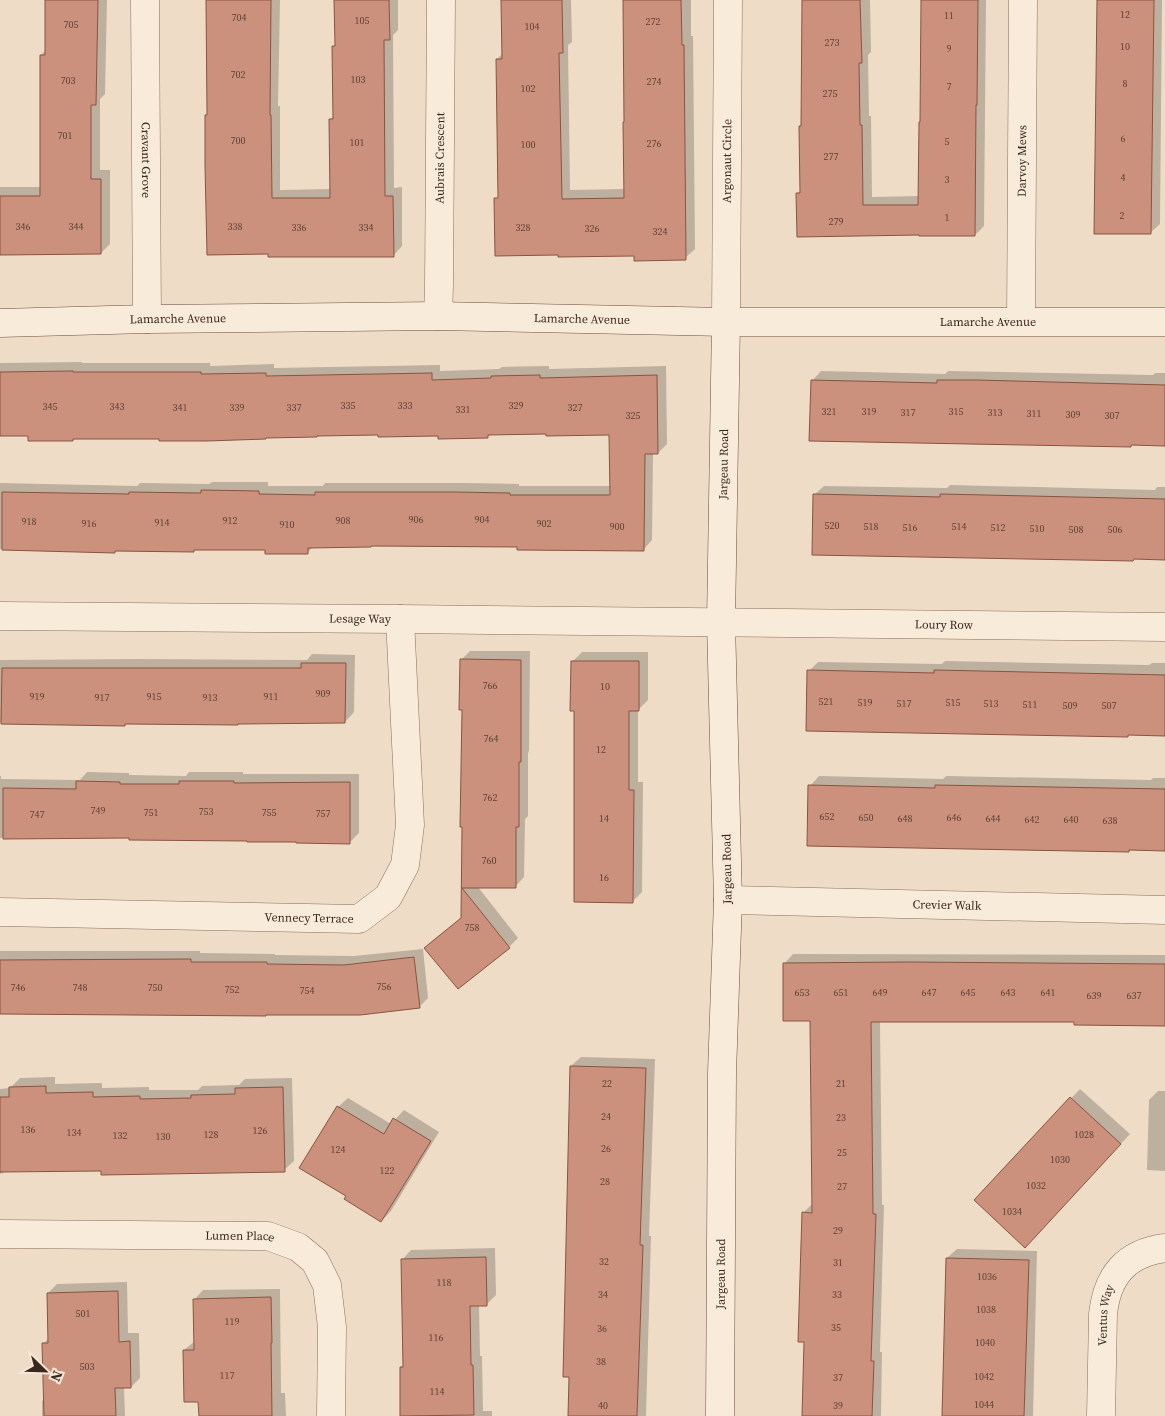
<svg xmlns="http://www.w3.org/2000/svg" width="1165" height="1416" font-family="'Source Serif 4',serif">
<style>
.shadow{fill:#0003}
.building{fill:#cc917c;stroke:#895341}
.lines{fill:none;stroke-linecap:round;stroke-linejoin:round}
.street-casing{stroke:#8a6d5c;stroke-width:29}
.secondary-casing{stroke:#6c4e3f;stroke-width:29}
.street{stroke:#f9ebda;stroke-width:28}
.secondary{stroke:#f9ebda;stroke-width:28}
.labels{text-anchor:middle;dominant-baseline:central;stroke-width:5;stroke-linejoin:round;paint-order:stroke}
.number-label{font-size:10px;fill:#5e4236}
.street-label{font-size:12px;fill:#3a281f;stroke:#f6e7d6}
</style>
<rect width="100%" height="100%" fill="#eedcc6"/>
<g class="shadow">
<path d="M45,0H107L105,94L100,99V170H110V244L101,253L0,254V187H41V55L46,50Z"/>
<path d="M208,0H280L278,106H280V190L332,189L330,120L334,116L333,47L336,44V0H398V30L393,35L394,188L402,187V246L393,256L269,253L206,115L208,114Z"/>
<path d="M503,0H571L572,42L568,45L570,190L625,189V0H691V36H693L695,249L685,258L635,255L559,253L496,199L499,196L497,59L503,53Z"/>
<path d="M802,0H870L871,52L868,55L869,116H871L872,197L919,196L923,0H986L984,226L975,235L797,194L802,189L800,126L802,124Z"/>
<path d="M1098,0H1162L1160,224L1150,233Z"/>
<path d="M82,362V363H210V366L274,364V368L440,365V371L499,369L502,367L549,366V369L666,366L667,444L658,453H653L652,540L643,550L518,546L372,545L314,546L308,552L266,549H195L194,550H116L115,552L0,549V483L137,486L140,483L209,484L212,482H268V486H323L325,483H464L519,484V486H611V434L548,432L491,433L487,437L440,434H379L160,438H75L72,440L29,435H0V363Z"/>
<path d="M821,371L945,374L948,371L1153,375L1155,373H1165V445L812,381Z"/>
<path d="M950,485L1155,490L1157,487H1165V559L1135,558L814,495L824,486L947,488Z"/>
<path d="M470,651H530L529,751L528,753V816L525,819L524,877L515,887H478L518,938L509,947L426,948L435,939L463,917V709L461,660Z"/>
<path d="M582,652H648V700L638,710V782H643L642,892L633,901L575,709L572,662Z"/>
<path d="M312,654L355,655L354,712L345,722L126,723L125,724L0,722V660L141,659L307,660Z"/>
<path d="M945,661L1149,665L1152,663H1165V735L1129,734L1127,736L809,671L818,662L942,664Z"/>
<path d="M87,772L129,773V775L186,776L189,772H243V774H359V833L349,843L130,837L0,838V776H1V779L80,780Z"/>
<path d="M819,776L943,779L946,776L1151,780L1153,778H1165V850L1131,849L1129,851L810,786Z"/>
<path d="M423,949L428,998L419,1007L0,1013V951H200V953L275,954V955L354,956Z"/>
<path d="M793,954L1165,955V1024L1075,1021H880L882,1205H884L880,1352H882L881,1416H803L805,1341L803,1213L813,1203L811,1020L784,964Z"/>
<path d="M581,1057L655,1059L649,1236H651L646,1416H570L571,1066Z"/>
<path d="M55,1077V1084L102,1083V1088L149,1087V1090H198L202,1086L239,1085L245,1079L292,1078L294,1161L284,1170L102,1169L6,1170L3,1173L0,1174V1089L10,1088L20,1078Z"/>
<path d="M1080,1089L1130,1134L1034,1237L976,1200Z"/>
<path d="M1158,1091H1165V1171L1147,1170L1149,1100Z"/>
<path d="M348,1098L391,1124L404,1110L439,1132L391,1211L381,1221L347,1196L338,1107Z"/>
<path d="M495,1248L496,1295L487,1304L479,1305L480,1356H482L483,1411H492V1416H403L401,1367L404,1365L402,1260L411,1250Z"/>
<path d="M957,1249L1037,1251L1033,1416H944L947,1258Z"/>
<path d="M127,1282L128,1333H139L140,1378L131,1387H124L125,1416H42V1401L45,1398L43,1344L49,1338L48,1293L57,1284Z"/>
<path d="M280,1289L281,1393H285L286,1416H200V1400L184,1350L195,1341L194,1300L203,1290Z"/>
</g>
<g class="building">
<path d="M45,0H98L96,105H91V179H101V254L0,255V196H40V55H45Z"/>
<path d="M206,0H271L270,115H271L272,198H330L329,119H333L332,46H335L334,0H389L390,40H384L385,196H393L394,257H268V254L207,255L205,165V115H207Z"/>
<path d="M501,0H562L563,53H559L562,199L624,198L623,122H624L623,0H681L682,45H684L686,260L634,261V256L558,257V255L495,256L494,198H498L496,59H502Z"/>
<path d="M802,0H860L862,63H859L860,125H862L863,205H918L919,122H920L921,0H978L977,105H976L975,236H919V235L797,237L796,193H800L799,126H801Z"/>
<path d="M1097,0H1154L1151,234H1094Z"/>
<path d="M73,371V372H201V374L266,373V376L432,373V380L491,378V376L540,375V378L657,375L658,454H645L644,551L517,550V547L371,546V547L308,548V554H265V550H194V552L115,551V553L2,550V492L129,494V492L201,493V490L259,491V494L315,495V492H454L510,493V495H610L609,435L546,436V434L488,435V438L438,439V436L378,437V435L317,436V437L266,438V439L207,441H159V439H73V441H28V436H0V372Z"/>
<path d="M811,380L937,383V380H976L1165,385V446L1131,445V447L809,441Z"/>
<path d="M813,494L940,497V494L1165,499V560L1134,559L1133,561L812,555Z"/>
<path d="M460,659L521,660V762H519V827H516V888H462L510,948L458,989L424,948L461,918L462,827H460L462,710H459Z"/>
<path d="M571,661H639V711H629V790H634L633,903L574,902V711H570Z"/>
<path d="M301,663H346L345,723L238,724V725L125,724V726L1,724L2,668H301Z"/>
<path d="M807,670L934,673V670L1165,675V736L1128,735V737L806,731Z"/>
<path d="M76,781L120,782V784H179V781H234V783L350,782V844L296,843V842H247V841L129,840V838L3,839V788L76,789Z"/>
<path d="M808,785L935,788V785L1165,789V851L1129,850V852L807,846Z"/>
<path d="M414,957L420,1008L360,1015H266V1016L0,1014V960L191,959V962H267V964L344,965Z"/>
<path d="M909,962L1165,964V1026L1074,1025V1022H871L873,1214H876L871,1361H874L872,1416H802L804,1342H798L802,1212L812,1213L810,1021H783V963Z"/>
<path d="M570,1066L646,1068L640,1245H643L637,1416H568L569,1377H563Z"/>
<path d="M46,1086V1093L93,1092V1097L140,1096V1099L191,1098V1095L235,1094V1088L283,1087L285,1172L101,1175V1171L0,1172V1097H9V1087Z"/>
<path d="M1070,1097L1121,1144L1025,1248L974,1200Z"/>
<path d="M337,1106L384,1134L393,1118L431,1141L381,1222L344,1199L346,1196L299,1168Z"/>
<path d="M486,1257L487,1306H470L471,1365H473L474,1415L400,1416V1367H403L401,1259Z"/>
<path d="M946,1258L1029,1260L1024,1416H942Z"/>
<path d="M118,1291L119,1342L130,1341L131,1388H115L116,1416H44L42,1343H48L47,1293Z"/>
<path d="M271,1297L272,1343H271L272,1416H199L198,1402H184L183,1350H194L193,1299Z"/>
</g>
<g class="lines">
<g class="street-casing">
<g id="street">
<path id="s1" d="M145,0L147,319"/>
<path id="s2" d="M438,316L439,286L441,0"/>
<path id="s3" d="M1021,321L1023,0"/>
<path id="s4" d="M726,322L728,0"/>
<path id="s5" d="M0,616L400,619L1165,627"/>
<path id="s6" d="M728,900L1165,910"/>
<path id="s7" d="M0,912L359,919L388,897L405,865L410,825L400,619"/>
<path id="s8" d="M0,1234L268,1236L298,1247L315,1261L327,1285L332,1327L331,1416"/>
<path id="s9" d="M1101,1416L1103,1314C1107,1276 1126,1253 1165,1248"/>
</g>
</g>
<g class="secondary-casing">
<g id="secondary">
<path id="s10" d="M0,323L147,319L438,316L726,322H1165"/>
<path id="s11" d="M720,1416L722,1073L728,900L721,622L726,322"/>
</g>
</g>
<use href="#street" class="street"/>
<use href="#secondary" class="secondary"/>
</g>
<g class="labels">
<g class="number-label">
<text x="1125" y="14">12</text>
<text x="949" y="15">11</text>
<text x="239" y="17">704</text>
<text x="362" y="20">105</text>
<text x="653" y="21">272</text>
<text x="71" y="24">705</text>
<text x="532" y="26">104</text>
<text x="832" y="42">273</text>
<text x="1125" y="46">10</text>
<text x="949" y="48">9</text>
<text x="238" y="74">702</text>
<text x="358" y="79">103</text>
<text x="68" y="80">703</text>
<text x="654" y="81">274</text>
<text x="1125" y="83">8</text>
<text x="949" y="86">7</text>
<text x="528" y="88">102</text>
<text x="830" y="93">275</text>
<text x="65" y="135">701</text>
<text x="1123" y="138">6</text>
<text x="238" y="140">700</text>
<text x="947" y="141">5</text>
<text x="357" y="142">101</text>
<text x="654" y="143">276</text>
<text x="528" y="144">100</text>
<text x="831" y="156">277</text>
<text x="1123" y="177">4</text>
<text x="947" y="179">3</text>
<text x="1122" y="215">2</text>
<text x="947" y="217">1</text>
<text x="836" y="221">279</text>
<text x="23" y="226">346</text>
<text x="76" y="226">344</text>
<text x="235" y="226">338</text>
<text x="299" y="227">336</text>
<text x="366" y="227">334</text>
<text x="523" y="227">328</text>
<text x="592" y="228">326</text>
<text x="660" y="231">324</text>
<text x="348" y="405">335</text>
<text x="405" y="405">333</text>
<text x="516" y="405">329</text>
<text x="50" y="406">345</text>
<text x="117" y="406">343</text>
<text x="180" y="407">341</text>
<text x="237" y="407">339</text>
<text x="294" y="407">337</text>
<text x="575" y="407">327</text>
<text x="463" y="409">331</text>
<text x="829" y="411">321</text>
<text x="869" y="411">319</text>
<text x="956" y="411">315</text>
<text x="908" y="412">317</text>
<text x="995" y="412">313</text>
<text x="1034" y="413">311</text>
<text x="1073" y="414">309</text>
<text x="633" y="415">325</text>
<text x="1112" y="415">307</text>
<text x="416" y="519">906</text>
<text x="482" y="519">904</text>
<text x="230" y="520">912</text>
<text x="343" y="520">908</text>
<text x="29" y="521">918</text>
<text x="162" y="522">914</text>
<text x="89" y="523">916</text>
<text x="544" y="523">902</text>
<text x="287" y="524">910</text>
<text x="832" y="525">520</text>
<text x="617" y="526">900</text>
<text x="871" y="526">518</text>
<text x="959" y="526">514</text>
<text x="910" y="527">516</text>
<text x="998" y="527">512</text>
<text x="1037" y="528">510</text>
<text x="1076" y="529">508</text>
<text x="1115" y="529">506</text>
<text x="490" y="685">766</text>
<text x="605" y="686">10</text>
<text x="323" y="693">909</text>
<text x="37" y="696">919</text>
<text x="154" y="696">915</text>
<text x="271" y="696">911</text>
<text x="102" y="697">917</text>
<text x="210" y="697">913</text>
<text x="826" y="701">521</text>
<text x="865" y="702">519</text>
<text x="953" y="702">515</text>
<text x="904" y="703">517</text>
<text x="991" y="703">513</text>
<text x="1030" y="704">511</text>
<text x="1070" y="705">509</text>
<text x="1109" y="705">507</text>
<text x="491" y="738">764</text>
<text x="601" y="749">12</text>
<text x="490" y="797">762</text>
<text x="98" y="810">749</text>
<text x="206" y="811">753</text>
<text x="151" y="812">751</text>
<text x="269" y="812">755</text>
<text x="323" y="813">757</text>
<text x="37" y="814">747</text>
<text x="827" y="816">652</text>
<text x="866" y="817">650</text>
<text x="954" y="817">646</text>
<text x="604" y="818">14</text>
<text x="905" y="818">648</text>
<text x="993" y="818">644</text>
<text x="1032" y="819">642</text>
<text x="1071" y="819">640</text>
<text x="1110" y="820">638</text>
<text x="489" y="860">760</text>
<text x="604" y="877">16</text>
<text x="472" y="927">758</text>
<text x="384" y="986">756</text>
<text x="18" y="987">746</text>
<text x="80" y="987">748</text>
<text x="155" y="987">750</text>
<text x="232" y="989">752</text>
<text x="307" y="990">754</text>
<text x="802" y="992">653</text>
<text x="841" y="992">651</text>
<text x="880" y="992">649</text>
<text x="929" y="992">647</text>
<text x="968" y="992">645</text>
<text x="1008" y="992">643</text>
<text x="1048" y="992">641</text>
<text x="1094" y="995">639</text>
<text x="1134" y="995">637</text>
<text x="607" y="1083">22</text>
<text x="841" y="1083">21</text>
<text x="606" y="1116">24</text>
<text x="841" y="1117">23</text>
<text x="28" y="1129">136</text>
<text x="260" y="1130">126</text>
<text x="74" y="1132">134</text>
<text x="211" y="1134">128</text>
<text x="1084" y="1134">1028</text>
<text x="120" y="1135">132</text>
<text x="163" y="1136">130</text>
<text x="606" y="1148">26</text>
<text x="338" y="1149">124</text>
<text x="842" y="1152">25</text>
<text x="1060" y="1159">1030</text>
<text x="387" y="1170">122</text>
<text x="605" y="1181">28</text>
<text x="1036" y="1185">1032</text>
<text x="842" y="1186">27</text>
<text x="1012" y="1211">1034</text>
<text x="838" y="1230">29</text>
<text x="604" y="1261">32</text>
<text x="838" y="1262">31</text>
<text x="987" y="1276">1036</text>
<text x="444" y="1282">118</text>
<text x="603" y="1294">34</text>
<text x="837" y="1294">33</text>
<text x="986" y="1309">1038</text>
<text x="83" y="1313">501</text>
<text x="232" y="1321">119</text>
<text x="836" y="1327">35</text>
<text x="602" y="1328">36</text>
<text x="436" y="1337">116</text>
<text x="985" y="1342">1040</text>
<text x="601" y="1361">38</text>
<text x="87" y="1366">503</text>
<text x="227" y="1375">117</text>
<text x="984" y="1376">1042</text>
<text x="838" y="1377">37</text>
<text x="437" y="1391">114</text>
<text x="984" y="1404">1044</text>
<text x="603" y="1405">40</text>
<text x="838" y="1405">39</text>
</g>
<g class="street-label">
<text stroke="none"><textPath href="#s2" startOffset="158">Aubrais Crescent</textPath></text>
<text stroke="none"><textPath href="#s1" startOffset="160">Cravant Grove</textPath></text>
<text stroke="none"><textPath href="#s4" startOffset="161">Argonaut Circle</textPath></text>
<text stroke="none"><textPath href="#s3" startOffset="160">Darvoy Mews</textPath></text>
<text stroke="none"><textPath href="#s10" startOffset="178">Lamarche Avenue</textPath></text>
<text stroke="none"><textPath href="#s10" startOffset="582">Lamarche Avenue</textPath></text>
<text stroke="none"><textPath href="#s10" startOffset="988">Lamarche Avenue</textPath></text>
<text stroke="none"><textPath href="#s11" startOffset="952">Jargeau Road</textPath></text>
<text stroke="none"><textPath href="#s5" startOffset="360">Lesage Way</textPath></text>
<text stroke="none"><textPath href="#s5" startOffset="944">Loury Row</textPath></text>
<text transform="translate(727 869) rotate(-91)">Jargeau Road</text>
<text stroke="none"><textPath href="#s6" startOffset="219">Crevier Walk</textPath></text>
<text stroke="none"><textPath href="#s7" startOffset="309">Vennecy Terrace</textPath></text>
<text stroke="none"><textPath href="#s8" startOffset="240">Lumen Place</textPath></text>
<text stroke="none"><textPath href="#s11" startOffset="142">Jargeau Road</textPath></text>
<text stroke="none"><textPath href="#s9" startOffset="101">Ventus Way</textPath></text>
</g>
</g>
<g transform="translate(45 1371) rotate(113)" stroke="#f6e7d6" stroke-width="4" paint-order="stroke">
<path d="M0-4L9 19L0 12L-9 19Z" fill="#3a281f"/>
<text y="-8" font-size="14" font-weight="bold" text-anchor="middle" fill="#3a281f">N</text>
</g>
</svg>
